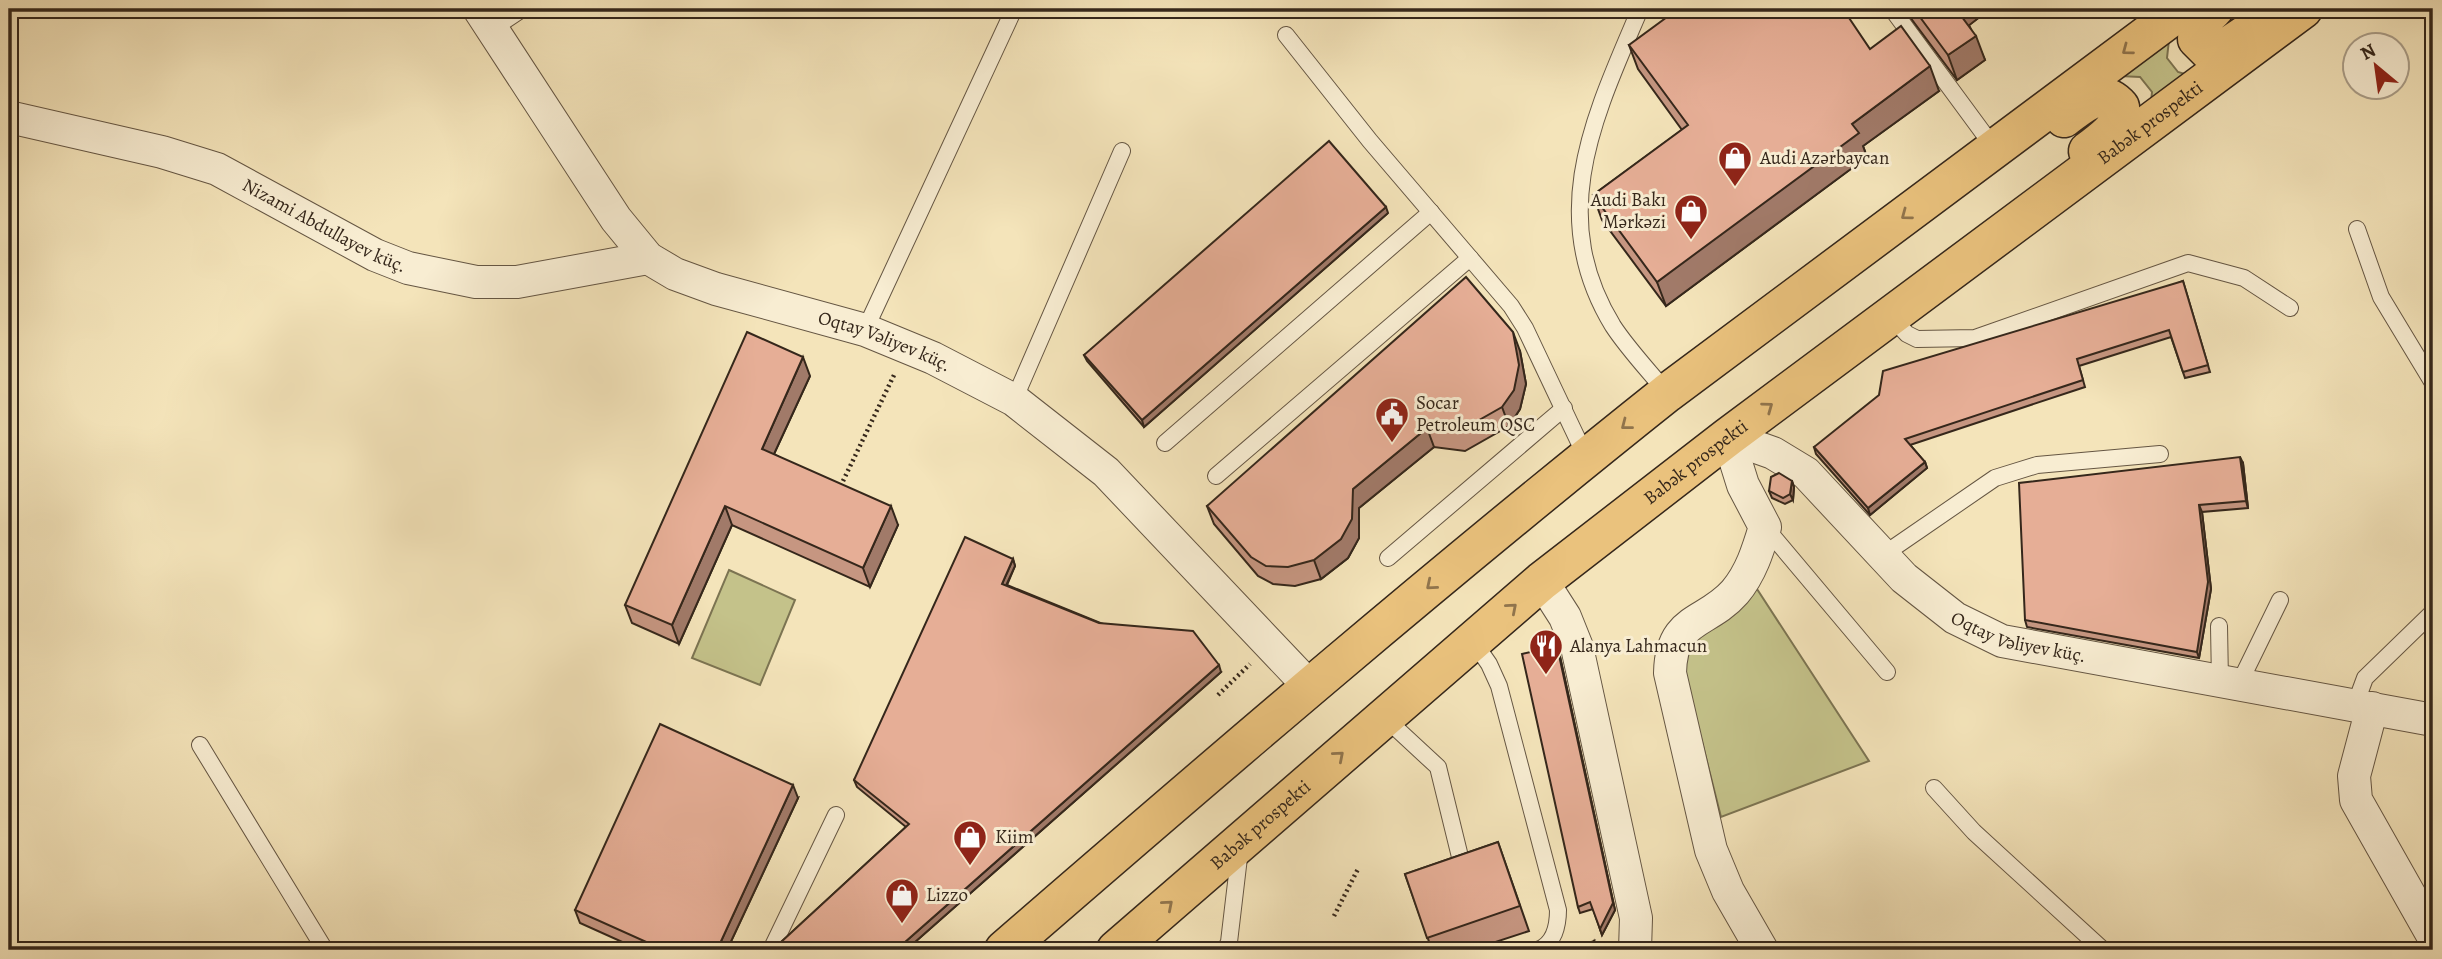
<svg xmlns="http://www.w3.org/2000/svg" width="2442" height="959" font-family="Alegreya,serif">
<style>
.green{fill:#c4c28a;stroke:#7c7452;stroke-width:2}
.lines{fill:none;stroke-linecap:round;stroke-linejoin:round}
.lane-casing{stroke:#655643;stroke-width:18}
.street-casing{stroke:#655643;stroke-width:34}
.primary-casing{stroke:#35271b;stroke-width:41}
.path{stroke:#35271b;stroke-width:4.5;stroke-dasharray:2 3.5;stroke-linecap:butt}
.lane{stroke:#f8edd2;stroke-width:16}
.street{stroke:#f8edd2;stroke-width:32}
.primary{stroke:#eac27d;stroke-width:38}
.wall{fill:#c69681;stroke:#35271b;stroke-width:2}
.shaded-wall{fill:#a17a69;stroke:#35271b;stroke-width:2}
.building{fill:#e6ae96;stroke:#35271b;stroke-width:2}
.oneway{stroke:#90744c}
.labels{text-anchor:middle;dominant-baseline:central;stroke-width:6;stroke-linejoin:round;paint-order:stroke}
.street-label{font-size:19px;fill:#35271b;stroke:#f8edd2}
.poi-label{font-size:19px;fill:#35271b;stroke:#f8edd2;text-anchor:start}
</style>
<rect width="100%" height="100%" fill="#f4e4ba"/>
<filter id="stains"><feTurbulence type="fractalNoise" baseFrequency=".00286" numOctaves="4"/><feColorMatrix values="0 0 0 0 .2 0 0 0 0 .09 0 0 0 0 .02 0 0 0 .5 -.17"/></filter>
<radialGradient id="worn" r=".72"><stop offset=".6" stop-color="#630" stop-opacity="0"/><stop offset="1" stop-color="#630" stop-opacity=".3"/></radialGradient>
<g class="green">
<path d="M2169,40L2167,58L2178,72L2198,78L2150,113L2152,92L2140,77L2118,76Z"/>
<path d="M729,570L795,600L760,685L692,658Z"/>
<path d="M1757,589L1869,761L1721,817L1683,667L1691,643Z"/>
</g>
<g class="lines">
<g class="lane-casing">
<g id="lane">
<path d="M1640,9C1595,115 1545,215 1613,326C1628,349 1649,371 1667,393"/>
<path d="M1892,9L1995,149"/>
<path d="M492,29L522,9"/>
<path d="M1286,35L1370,141L1470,258"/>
<path d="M2357,229L2381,297L2433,383"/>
<path d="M1891,317L1907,334L1917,339L1975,338L2188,263L2244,278L2290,308"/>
<path d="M865,330L1014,9"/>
<path d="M1014,400L1122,151"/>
<path d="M1165,443L1431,212"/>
<path d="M1216,476L1470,258L1511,306L1525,328L1586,457"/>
<path d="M1765,527L1887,672"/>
<path d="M1883,555L1995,478L2037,465L2160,454"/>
<path d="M1388,558L1564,408"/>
<path d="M2219,626L2220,681"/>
<path d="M1473,641L1489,664L1499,686L1558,910C1558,925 1554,944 1538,950"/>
<path d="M2239,684L2280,600"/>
<path d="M2355,705L2365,678L2433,612"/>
<path d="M1384,717L1438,767L1462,865"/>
<path d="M200,745L325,950"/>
<path d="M1934,788L1974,832L2103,950"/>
<path d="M771,950L836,815"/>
<path d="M1225,950L1229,942L1240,849"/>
</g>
</g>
<g class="street-casing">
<g id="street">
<path id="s1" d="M479,9L616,219L648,258L675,274L716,289L865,330L933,358L1014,400L1106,472L1309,686"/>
<path id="s2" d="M9,117L162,152L217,169L375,255L408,268L476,282H517L648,258"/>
<path id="s3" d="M1728,437L1773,453L1806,473L1904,578L1955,618L2002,641L2433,720"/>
<path d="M1728,437L1743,485L1765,527C1758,550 1751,573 1735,592C1706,625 1671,616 1670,673L1711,850L1728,891L1762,950"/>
<path d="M1542,581L1565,617L1577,647L1636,918L1635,950"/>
<path d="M2372,708L2354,776L2356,800L2433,936"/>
</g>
</g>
<g class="primary-casing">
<g id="primary">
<path d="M2214,9C2204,18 2197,24 2197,39L2210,52L2221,51L2251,31"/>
<path d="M2064,118C2082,105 2101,85 2120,107C2123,128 2102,140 2088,151"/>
<path d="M1004,950C1222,761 1441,573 1667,393L2182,9"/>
<path id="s4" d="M1116,950L1542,581L1728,437L2303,9"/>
</g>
</g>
<g class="path">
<path d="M843,481L895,373"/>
<path d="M1218,695L1250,664"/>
<path d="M1334,916L1359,867"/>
</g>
<use href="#lane" class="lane"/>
<use href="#street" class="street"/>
<use href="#primary" class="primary"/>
</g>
<g class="wall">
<path d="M1904,9H1990L1969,25L1985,60L1957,80Z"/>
<path d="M1629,45L1870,49L1939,91L1863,146L1867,157L1666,306L1602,220L1593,195L1682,130L1638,69Z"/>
<path d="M1388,213L1144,427L1087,361L1084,355Z"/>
<path d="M2183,281L2210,372L2185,378L2171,337L2079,366L2085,387L1910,445L1925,462L1927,468L1870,515L1816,454L1814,447Z"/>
<path d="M1520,351L1526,384L1520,409L1509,426L1465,451L1434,447L1359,508V538L1348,558L1321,579L1295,586L1273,584L1258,576L1214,524L1207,506Z"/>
<path d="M810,376L774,454L898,525L870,587L732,525L679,644L632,623L625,605Z"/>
<path d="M2243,463L2248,508L2202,512L2211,589L2199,658L2027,627L2025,620Z"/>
<path d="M1792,481L1794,487L1793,500L1785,504L1772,498L1769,491Z"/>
<path d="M1013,559L1015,566L1007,585L1221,672L906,950H783L780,943L906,827L857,787L854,780Z"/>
<path d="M1559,652L1615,910L1602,935L1593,909L1580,913L1578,907Z"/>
<path d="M798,798L727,950H640L580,923L575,910Z"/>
<path d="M1498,842L1529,931L1471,950H1432L1405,874Z"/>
</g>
<g class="shaded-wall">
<path d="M1955,9H1990L1963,30Z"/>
<path d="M1976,36L1985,60L1957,80L1948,55Z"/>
<path d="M1930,66L1939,91L1863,146L1867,157L1666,306L1657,282L1852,124Z"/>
<path d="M1386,207L1388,213L1144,427L1142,420Z"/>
<path d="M1513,332L1520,351L1526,384L1520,409L1509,426L1502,407Z"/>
<path d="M803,357L810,376L768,467L762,449Z"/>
<path d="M1427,428L1434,447L1359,508V538L1348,558L1321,579L1314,560L1353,489Z"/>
<path d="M2240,457L2243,463L2248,508L2246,501Z"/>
<path d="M1925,462L1927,468L1870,515L1868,508Z"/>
<path d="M1792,481L1794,487L1793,500L1790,494Z"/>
<path d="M2199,505L2202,512L2211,589L2199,658L2197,652Z"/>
<path d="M725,506L732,525L679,644L672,625Z"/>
<path d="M891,506L898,525L870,587L863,568Z"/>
<path d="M1013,559L1015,566L1004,590L1002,584Z"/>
<path d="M1557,646L1559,652L1615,910L1602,935L1600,929Z"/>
<path d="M1219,665L1221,672L906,950H896Z"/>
<path d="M793,785L798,798L727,950H717Z"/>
<path d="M1594,941L1596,948L1595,950H1589Z"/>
</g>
<g class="building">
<path d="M1678,9H1843L1870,49L1901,26L1930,66L1852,124L1859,133L1657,282L1593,195L1688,125L1629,45Z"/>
<path d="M1914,9H1956L1976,36L1948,55Z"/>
<path d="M1329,141L1386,207L1142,420L1084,355Z"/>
<path d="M1466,277L1513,332L1519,365L1514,390L1502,407L1458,432L1427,428L1353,489L1352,519L1341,539L1314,560L1288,567L1266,566L1251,557L1207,506Z"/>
<path d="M2183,281L2208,365L2183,372L2169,330L2077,359L2083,380L1905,439L1925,462L1868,508L1814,447L1879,395L1883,371Z"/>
<path d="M747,332L803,357L762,449L891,506L863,568L725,506L672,625L625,605Z"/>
<path d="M2240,457L2246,501L2199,505L2208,582L2197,652L2025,620L2019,483Z"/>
<path d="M1779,473L1792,481L1790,494L1783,498L1769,491L1771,477Z"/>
<path d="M965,537L1013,559L1002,584L1099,623L1193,631L1219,665L896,950H787L780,943L909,824L854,780Z"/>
<path d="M1557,646L1613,903L1600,929L1590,902L1578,907L1522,654Z"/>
<path d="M660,724L793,785L717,950H664L575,910Z"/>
<path d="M1498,842L1520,906L1427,938L1405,874Z"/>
<path d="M1594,941L1589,950H1568Z"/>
</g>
<defs><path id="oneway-chevron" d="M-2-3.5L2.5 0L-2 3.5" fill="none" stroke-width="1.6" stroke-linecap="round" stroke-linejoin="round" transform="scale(1.75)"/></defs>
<g class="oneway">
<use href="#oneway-chevron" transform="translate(2127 50) rotate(143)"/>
<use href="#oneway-chevron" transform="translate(1906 215) rotate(143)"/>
<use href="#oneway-chevron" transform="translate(1768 407) rotate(-36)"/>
<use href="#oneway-chevron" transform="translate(1626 425) rotate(142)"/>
<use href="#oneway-chevron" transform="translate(1431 585) rotate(140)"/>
<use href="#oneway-chevron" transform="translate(1512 608) rotate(-41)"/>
<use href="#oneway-chevron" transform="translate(1339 756) rotate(-41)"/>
<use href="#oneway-chevron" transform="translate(1168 905) rotate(-41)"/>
</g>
<defs>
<g id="shop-pin" transform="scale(1.75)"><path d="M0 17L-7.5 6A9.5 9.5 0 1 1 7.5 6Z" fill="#8f2418" stroke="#f8edd2"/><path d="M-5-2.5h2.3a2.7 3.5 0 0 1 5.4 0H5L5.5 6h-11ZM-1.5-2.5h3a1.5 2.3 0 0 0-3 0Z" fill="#fff"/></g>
<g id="civic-pin" transform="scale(1.75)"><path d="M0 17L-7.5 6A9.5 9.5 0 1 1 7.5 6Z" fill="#8f2418" stroke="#f8edd2"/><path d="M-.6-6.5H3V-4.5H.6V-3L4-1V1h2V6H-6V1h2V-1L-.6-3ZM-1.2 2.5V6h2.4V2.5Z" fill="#fff"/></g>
<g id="restaurant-pin" transform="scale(1.75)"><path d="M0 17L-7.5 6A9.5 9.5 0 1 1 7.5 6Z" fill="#8f2418" stroke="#f8edd2"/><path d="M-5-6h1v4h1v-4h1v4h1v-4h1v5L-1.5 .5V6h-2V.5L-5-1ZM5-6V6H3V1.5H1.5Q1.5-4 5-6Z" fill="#fff"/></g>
</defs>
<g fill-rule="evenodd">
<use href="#shop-pin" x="1735" y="158"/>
<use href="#shop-pin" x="1691" y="211"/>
<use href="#civic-pin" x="1392" y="414"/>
<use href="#restaurant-pin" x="1546" y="646"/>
<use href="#shop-pin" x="970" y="837"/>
<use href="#shop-pin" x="902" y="895"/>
</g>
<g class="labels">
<g class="street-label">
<text stroke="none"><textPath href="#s4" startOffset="1325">Babək prospekti</textPath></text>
<text stroke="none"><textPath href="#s2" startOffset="336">Nizami Abdullayev küç.</textPath></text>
<text stroke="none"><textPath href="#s1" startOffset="553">Oqtay Vəliyev küç.</textPath></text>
<text stroke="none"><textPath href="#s4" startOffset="758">Babək prospekti</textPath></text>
<text stroke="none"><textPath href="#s3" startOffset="362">Oqtay Vəliyev küç.</textPath></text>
<text stroke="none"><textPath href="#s4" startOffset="191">Babək prospekti</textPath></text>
</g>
<g class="poi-label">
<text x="1760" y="158">Audi Azərbaycan</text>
<text x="1666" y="200" text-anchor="end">Audi Bakı<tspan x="1666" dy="22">Mərkəzi</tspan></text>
<text x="1416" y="403">Socar<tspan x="1416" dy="22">Petroleum QSC</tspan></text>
<text x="1570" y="646">Alanya Lahmacun</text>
<text x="995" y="837">Kiim</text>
<text x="926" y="895">Lizzo</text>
</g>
</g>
<rect width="2442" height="959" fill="none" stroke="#f4e4ba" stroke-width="35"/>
<rect x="10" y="10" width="2421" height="938" fill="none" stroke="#35271b" stroke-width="3.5"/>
<rect x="18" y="18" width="2407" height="924" fill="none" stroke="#35271b" stroke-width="2"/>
<g transform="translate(2376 66) rotate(331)"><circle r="33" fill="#f8edd2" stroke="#aa9e89" stroke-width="2"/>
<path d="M0-5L12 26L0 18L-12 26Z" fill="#8f2418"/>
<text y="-10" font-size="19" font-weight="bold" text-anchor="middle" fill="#35271b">N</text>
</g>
<rect width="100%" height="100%" filter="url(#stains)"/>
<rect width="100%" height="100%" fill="url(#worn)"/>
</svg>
